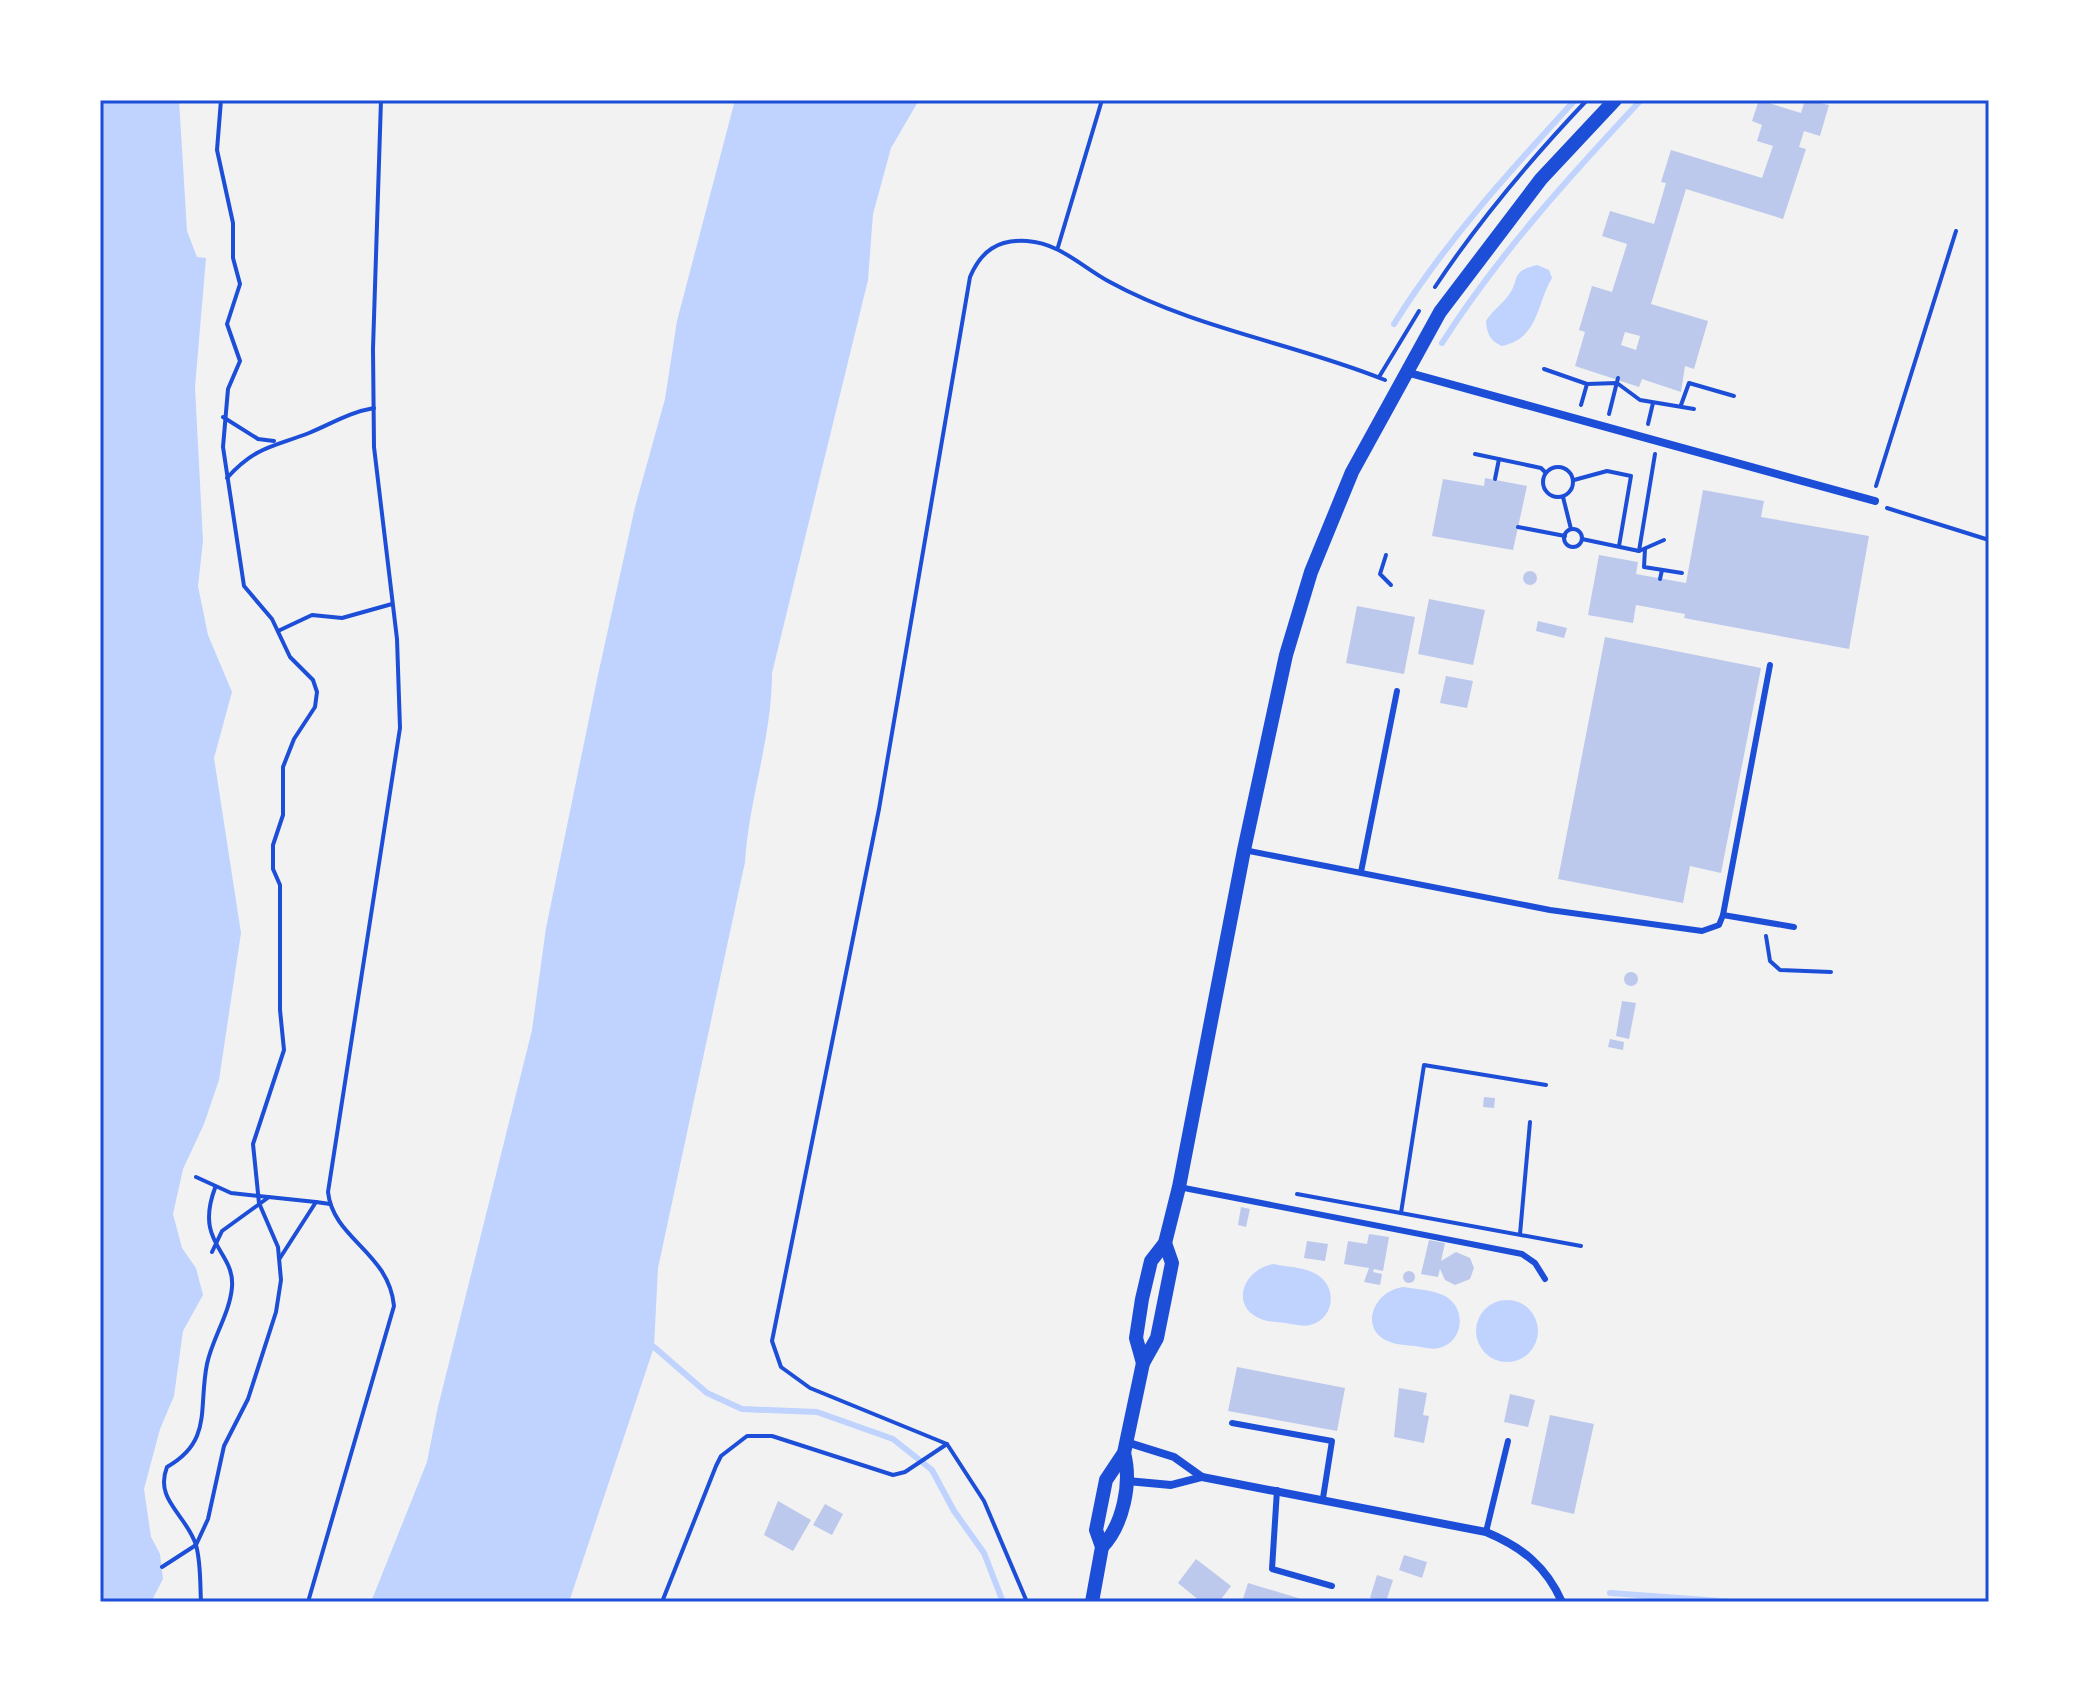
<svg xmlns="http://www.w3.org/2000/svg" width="2089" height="1702" font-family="'Noto Serif',serif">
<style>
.water{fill:#bfd3fe}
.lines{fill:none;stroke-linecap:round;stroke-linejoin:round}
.stream{stroke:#bfd3fe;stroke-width:6}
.building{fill:#bdc9ec;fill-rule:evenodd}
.path{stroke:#1d4ed8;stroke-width:4}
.service{stroke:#1d4ed8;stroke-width:6}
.minor{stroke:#1d4ed8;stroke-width:8}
.tertiary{stroke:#1d4ed8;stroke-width:14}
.neatline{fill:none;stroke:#1d4ed8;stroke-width:3}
</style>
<rect width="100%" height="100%" fill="#f2f2f2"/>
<g class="water">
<path d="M100,100H179L187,231L197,257L206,258L195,387L203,541L198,586L208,635L232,692L214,758L241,933L219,1080L204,1124L183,1169L173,1214L182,1248L196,1268L203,1295L183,1331L174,1396L160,1429L144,1489L151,1537L160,1554L163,1579L151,1602H100Z"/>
<path d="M735,100H919L891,148L873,214L868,280L772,673C772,738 749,798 745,862L658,1268L654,1347L569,1602H371L427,1462L437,1411L532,1030L546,928L598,675L635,507L665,399L677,321Z"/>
<path d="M1537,265L1549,270L1552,278C1536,305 1539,338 1502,346C1490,341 1487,334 1486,321C1492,311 1501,305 1508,296C1521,279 1509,272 1537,265Z"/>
<path d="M1274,1264C1287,1267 1304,1267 1316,1274C1338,1286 1335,1319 1310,1325C1302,1327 1293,1324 1285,1323C1278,1322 1268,1322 1261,1319C1229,1306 1243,1269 1274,1264Z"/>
<path d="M1403,1287C1416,1289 1433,1290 1445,1296C1467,1308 1464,1342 1439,1348C1431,1350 1422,1347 1415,1346C1407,1345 1397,1345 1390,1342C1358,1330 1373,1291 1403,1287Z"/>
<circle cx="1507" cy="1331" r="31"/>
</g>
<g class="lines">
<g class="stream">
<path d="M1394,324C1445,242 1510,171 1575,100"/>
<path d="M1442,343C1499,254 1569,177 1641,100"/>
<path d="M647,1345L654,1347L707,1393L742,1409L817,1412L893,1439L932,1470L954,1511L984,1553L1003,1602"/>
<path d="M1610,1593L1734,1602"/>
</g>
</g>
<g class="building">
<path d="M1759,100L1801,113L1805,100L1829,105L1820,136L1804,131L1799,147L1806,149L1783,219L1686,189L1651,304L1708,321L1694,369L1685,366L1681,392L1642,379L1639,387L1575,366L1585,332L1579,330L1592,286L1612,292L1627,244L1602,236L1610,211L1654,224L1666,183L1661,182L1671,150L1762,178L1773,146L1757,141L1762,125L1752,121ZM1625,332L1640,336L1636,350L1621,345Z"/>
<path d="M1485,478L1527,486L1513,550L1432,536L1443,479L1484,486Z"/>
<path d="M1703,490L1764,501L1761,517L1869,536L1849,649L1684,618L1685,614L1636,605L1633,623L1588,615L1599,555L1638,562L1636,574L1686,583Z"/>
<circle cx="1530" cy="578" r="7"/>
<path d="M1429,599L1485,610L1473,665L1418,654Z"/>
<path d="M1357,606L1415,617L1404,674L1346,663Z"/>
<path d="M1538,621L1567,628L1564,638L1536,631Z"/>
<path d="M1605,637L1761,668L1721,873L1690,866L1683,903L1558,879Z"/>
<path d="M1446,676L1473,681L1467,708L1440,703Z"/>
<circle cx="1631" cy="979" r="7"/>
<path d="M1622,1001L1636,1003L1629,1039L1616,1036Z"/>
<path d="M1610,1039L1624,1042L1623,1050L1608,1047Z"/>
<path d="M1484,1097L1495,1098L1494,1108L1483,1107Z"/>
<path d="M1241,1207L1250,1209L1246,1227L1238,1225Z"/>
<path d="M1369,1234L1389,1237L1383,1271L1374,1269L1373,1272L1382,1274L1380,1285L1364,1282L1369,1268L1344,1264L1348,1241L1367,1244Z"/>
<path d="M1429,1240L1445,1243L1441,1261L1456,1252L1470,1258L1474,1268L1470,1279L1455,1285L1445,1280L1440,1269L1438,1277L1421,1274Z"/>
<path d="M1307,1241L1328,1244L1325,1261L1304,1258Z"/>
<circle cx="1409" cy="1277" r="6"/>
<path d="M1237,1367L1345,1388L1337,1431L1228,1411Z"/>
<path d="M1399,1388L1427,1393L1423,1415L1429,1416L1424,1443L1394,1437Z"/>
<path d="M1510,1394L1535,1400L1528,1427L1504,1422Z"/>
<path d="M1550,1415L1594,1424L1574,1514L1531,1504Z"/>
<path d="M778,1501L811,1520L793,1551L764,1535Z"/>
<path d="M825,1504L843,1514L832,1535L813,1525Z"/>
<path d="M1404,1555L1427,1562L1422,1578L1399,1570Z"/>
<path d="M1196,1559L1231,1586L1219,1602H1201L1178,1583Z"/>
<path d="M1377,1575L1393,1580L1386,1602L1370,1598Z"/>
<path d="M1248,1583L1308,1601L1307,1602H1242Z"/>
</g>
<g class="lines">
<g class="path">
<path d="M1058,247L1102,100"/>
<path d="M1435,287C1480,219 1531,159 1587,100"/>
<path d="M1544,369L1587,384L1617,383L1640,400L1694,409"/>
<path d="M1379,377L1419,311"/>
<path d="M1581,405L1587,384"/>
<path d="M1681,405L1689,383L1734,396"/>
<path d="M1609,414L1618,378"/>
<path d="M223,417L258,439L274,441"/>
<path d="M1648,424L1653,403"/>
<path d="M1475,454L1541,468L1545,472"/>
<circle cx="1558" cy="482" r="15"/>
<path d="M227,478C256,446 273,447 309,433C331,424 350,412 374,408"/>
<path d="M1495,479L1499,459"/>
<path d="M1574,480L1607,471L1631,476L1619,546"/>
<path d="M1876,486L1956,231"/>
<path d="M1563,497L1571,529"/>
<path d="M1887,508L1989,540"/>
<path d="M1518,527L1565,536"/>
<circle cx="1573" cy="538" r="9"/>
<path d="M1582,539L1639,551L1664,540"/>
<path d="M1645,549L1644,567L1682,573"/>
<path d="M1639,551L1655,454"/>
<path d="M1386,555L1380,574L1391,585"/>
<path d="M1660,579L1662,570"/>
<path d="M278,631L312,615L342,618L392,604"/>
<path d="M1766,936L1770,961L1780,970L1831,972"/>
<path d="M196,1177L231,1193L316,1202"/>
<path d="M1297,1194L1581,1246"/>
<path d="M1401,1213L1424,1065L1546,1085"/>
<path d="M1520,1234L1530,1122"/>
<path d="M212,1252L222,1231L269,1197"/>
<path d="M280,1258L316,1202L330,1204"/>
<path d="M162,1567L196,1545L208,1519L224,1446L248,1399L276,1312L281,1280L278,1247L259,1203L253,1144L284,1050L280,1010V885L273,869V845L283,815V767L294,739L315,707L317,692L313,680L290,657L272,619L244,586L223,447L228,389L240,361L227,324L240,284L233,258V223L217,150L221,100"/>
<path d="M201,1602C200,1584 201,1563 196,1545C186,1514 154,1500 167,1467C213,1441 198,1408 207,1364C212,1339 230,1313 232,1287C235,1251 194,1244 215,1188"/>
<path d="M308,1602L394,1306C389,1252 333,1239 328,1192L400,728L397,639L374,447L373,349L381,100"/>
<path d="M662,1602L716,1466L721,1456L747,1436H772L893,1475L905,1472L947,1444"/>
<path d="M1027,1602L984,1501L947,1444L810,1388L781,1367L772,1341L879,809L970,277C981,251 998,239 1027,241C1059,243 1081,266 1108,281C1195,329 1294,343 1385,380"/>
</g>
<g class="service">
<path d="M1244,850L1550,910L1702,931L1719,925L1723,915L1770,665"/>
<path d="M1361,872L1397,691"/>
<path d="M1723,915L1794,927"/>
<path d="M1179,1187L1522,1254L1535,1263L1545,1279"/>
<path d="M1232,1423L1332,1441L1323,1498"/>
<path d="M1277,1490L1272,1569L1332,1586"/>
<path d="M1486,1532L1508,1441"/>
</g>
<g class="minor">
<path d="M1406,372L1875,501"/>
<path d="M1126,1442L1174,1457L1202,1477L1486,1532C1522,1547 1546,1566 1562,1602"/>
<path d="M1127,1481L1171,1485L1202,1477"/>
</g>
<g class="tertiary">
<path d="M1143,1363L1136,1338L1142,1299L1151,1261L1165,1243L1179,1187L1244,850L1286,655L1311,572L1352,472L1440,312L1541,179L1615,100"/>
<path d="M1102,1547C1123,1525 1132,1483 1124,1453"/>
<path d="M1092,1602L1102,1547L1096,1530L1106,1480L1124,1453L1143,1363L1157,1338L1172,1263L1165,1243"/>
</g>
</g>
<rect width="2089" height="1702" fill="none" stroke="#ffffff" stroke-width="204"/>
<rect x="102" y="102" width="1885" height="1498" class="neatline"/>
</svg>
